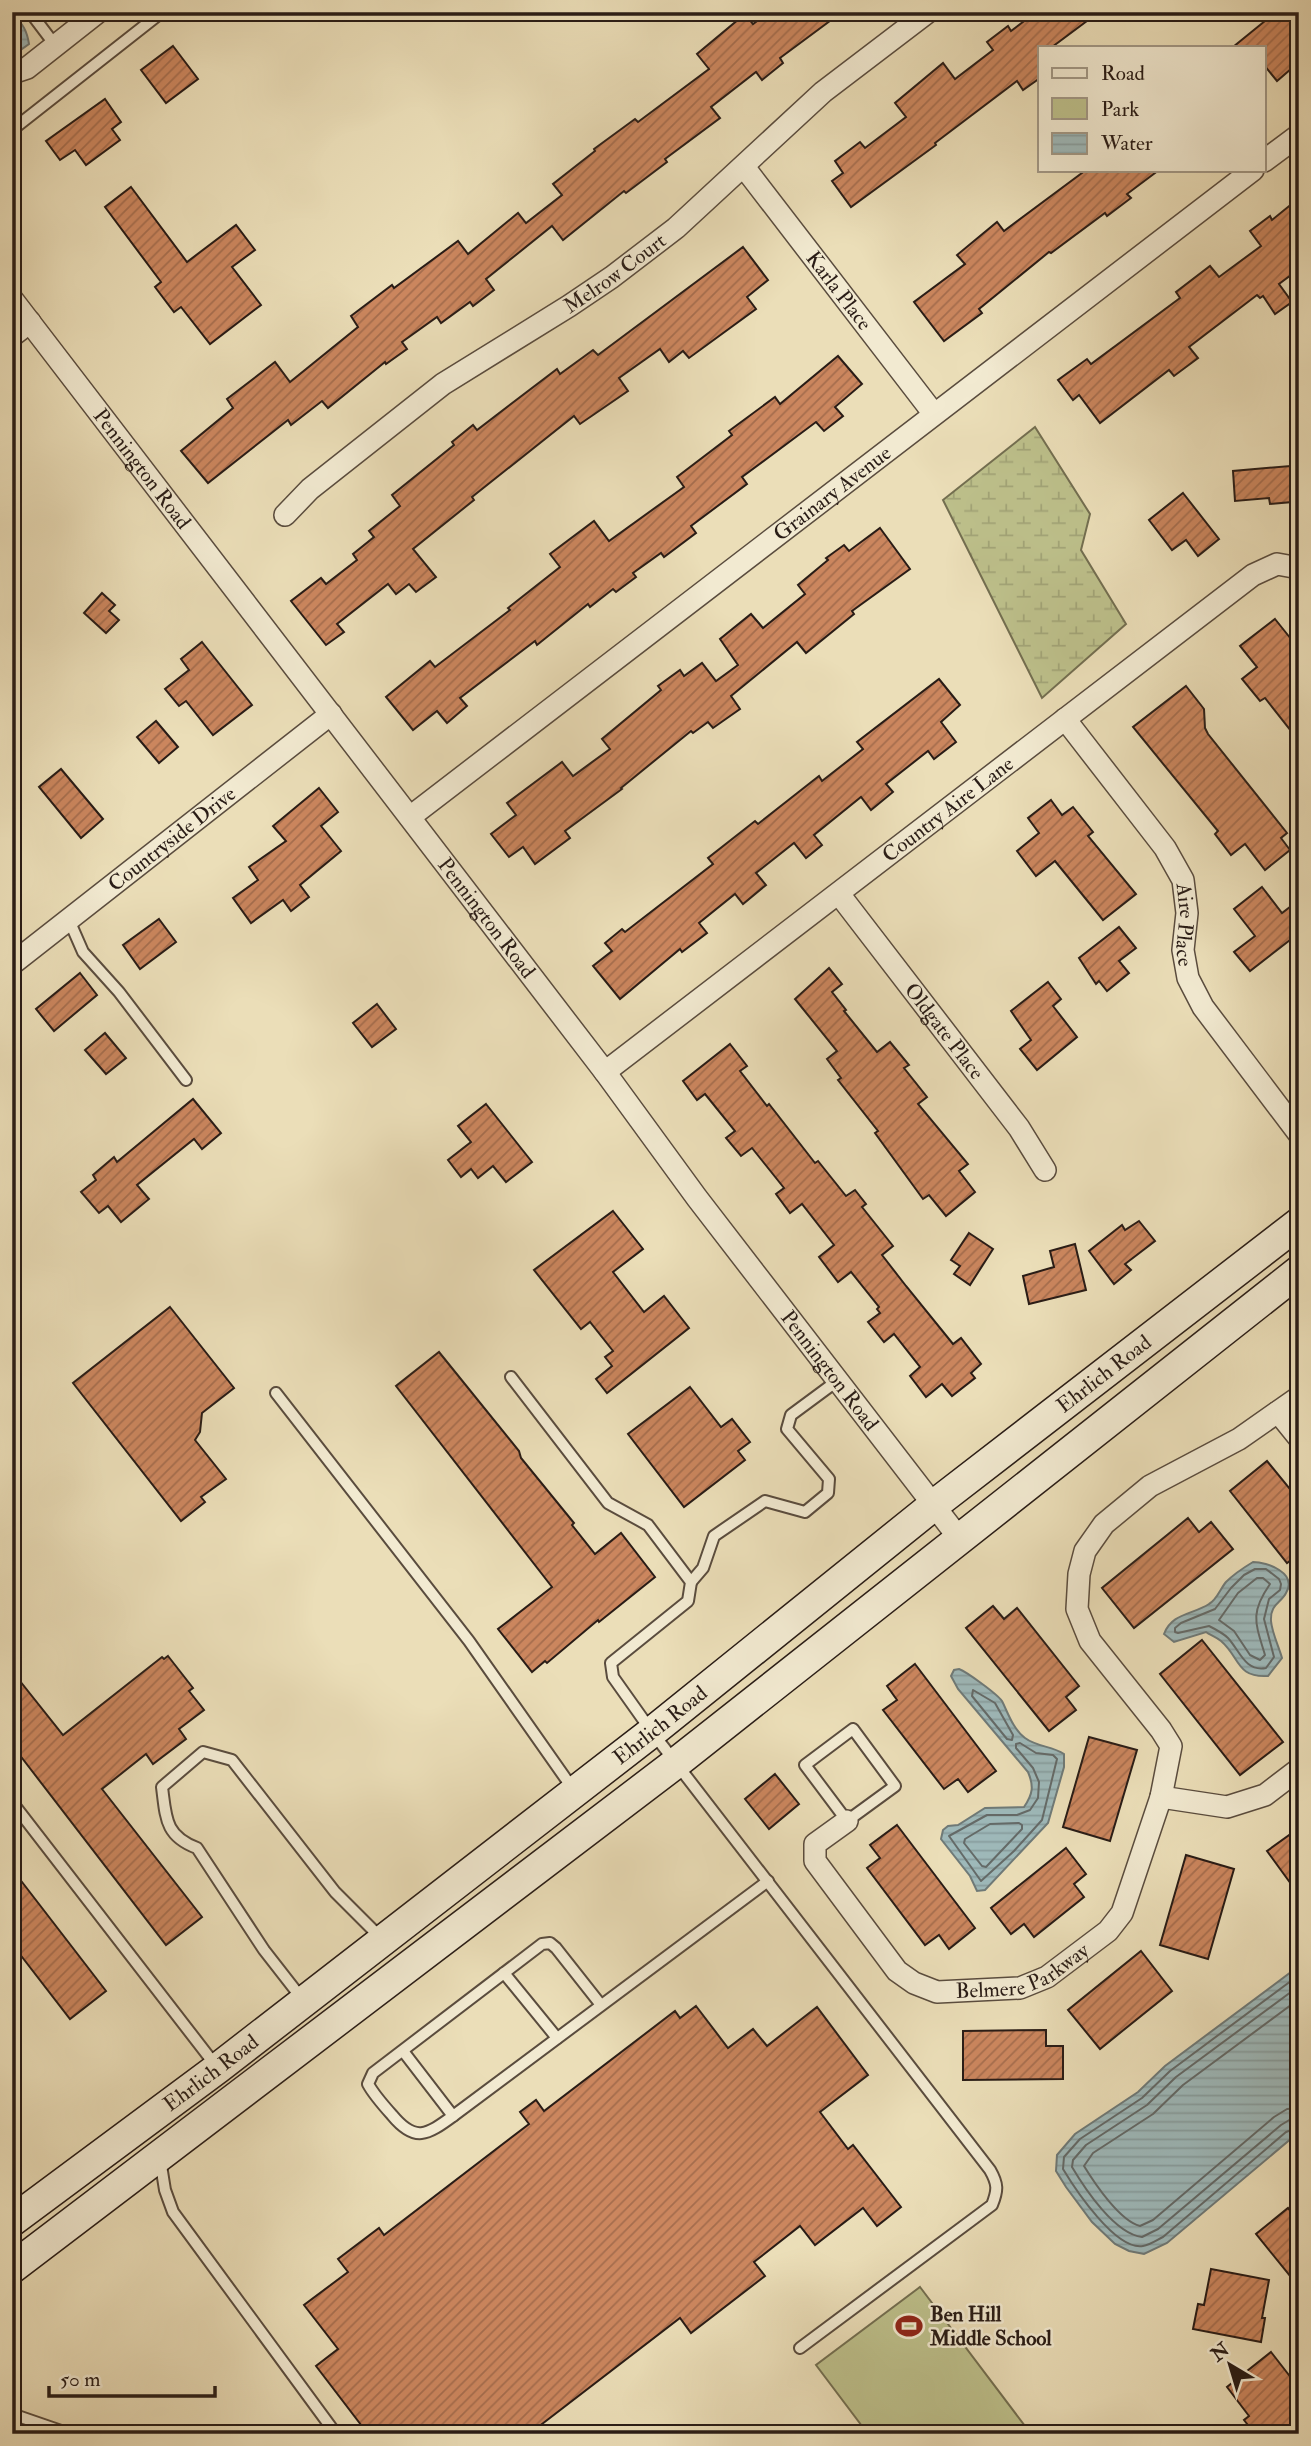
<svg xmlns="http://www.w3.org/2000/svg" width="1311" height="2446" font-family="'IM FELL Double Pica',serif">
<style>
.wetland{fill:url(#wetland-marsh);stroke:#736e50;stroke-width:2}
.park{fill:#bdc08b;stroke:#736e50;stroke-width:2}
.water{fill:url(#water-rules);stroke:#6f7a78;stroke-width:2}
.lines{fill:none;stroke-linecap:round;stroke-linejoin:round}
.shore{stroke:#646a68;stroke-width:2}
.building{fill:url(#building-hatch);stroke:#291c16;stroke-width:2}
.lane-casing{stroke:#5a4c3e;stroke-width:14}
.street-casing{stroke:#5a4c3e;stroke-width:24}
.secondary-casing{stroke:#291c16;stroke-width:33}
.lane{stroke:#f2ead1;stroke-width:10}
.street{stroke:#f2ead1;stroke-width:21}
.secondary{stroke:#f2ead1;stroke-width:30}
.labels{text-anchor:middle;dominant-baseline:central;stroke-width:5;stroke-linejoin:round;paint-order:stroke}
.street-label{font-size:21px;fill:#291c16;stroke:#f2ead1}
.poi-label{font-size:21px;font-weight:bold;fill:#291c16;stroke:#f2ead1;text-anchor:start}
</style>
<defs>
<pattern id="wetland-marsh" width="20" height="14" patternUnits="userSpaceOnUse" patternTransform="scale(1.75)"><rect width="20" height="14" fill="#bdc08b"/><path d="M1 5h8M5 5V1M11 12h8M15 12V8" fill="none" stroke="#a2a477"/></pattern>
<pattern id="water-rules" width="6" height="5" patternUnits="userSpaceOnUse" patternTransform="scale(1.75)"><rect width="6" height="5" fill="#9eb9ba"/><path d="M0 2.5h6" fill="none" stroke="#889e9f"/></pattern>
<pattern id="building-hatch" width="6" height="6" patternUnits="userSpaceOnUse" patternTransform="scale(1.75)"><rect width="6" height="6" fill="#cb865e"/><path d="M-1 1l2-2M0 6l6-6M5 7l2-2" fill="none" stroke="#a56d4d"/></pattern>
</defs>
<rect width="100%" height="100%" fill="#ebdeb8"/>
<filter id="stains"><feTurbulence type="fractalNoise" baseFrequency=".00286" numOctaves="4"/><feColorMatrix values="0 0 0 0 .2 0 0 0 0 .09 0 0 0 0 .02 0 0 0 .5 -.17"/></filter>
<radialGradient id="worn" r=".72"><stop offset=".6" stop-color="#630" stop-opacity="0"/><stop offset="1" stop-color="#630" stop-opacity=".3"/></radialGradient>
<path class="wetland" d="M1035,427L1090,514L1081,550L1126,624L1042,698L943,500Z"/>
<path class="park" d="M920,2287L1031,2434H868L816,2365Z"/>
<g class="water">
<path d="M12,15C23,23 27,31 29,44L12,56Z"/>
<path d="M1253,1562C1267,1562 1298,1573 1286,1593C1281,1603 1270,1604 1271,1621C1272,1633 1279,1647 1282,1658L1268,1676C1236,1678 1240,1657 1221,1641C1216,1637 1210,1635 1206,1632L1174,1642L1164,1634C1172,1613 1192,1615 1209,1604C1217,1600 1220,1589 1226,1582C1234,1574 1243,1568 1253,1562Z"/>
<path d="M959,1669C967,1672 997,1694 1002,1701C1008,1713 1013,1729 1025,1738C1037,1747 1052,1746 1064,1754V1767L1048,1823L985,1890L977,1891L970,1876L941,1839L943,1830L948,1826L958,1825L985,1808L1024,1807C1033,1794 1034,1786 1028,1772L958,1689L951,1676L954,1670Z"/>
<path d="M1299,1966V2132L1167,2243L1144,2254L1129,2251L1115,2244L1092,2222L1066,2187L1056,2171L1057,2155L1075,2134L1138,2092L1165,2066Z"/>
</g>
<g class="lines">
<g class="shore">
<path d="M1255,1569H1266L1279,1579L1281,1584L1280,1590L1269,1599L1264,1619L1274,1657L1266,1668C1245,1672 1240,1651 1228,1638C1223,1633 1215,1629 1209,1626L1178,1633L1175,1632V1628L1181,1623L1215,1609L1231,1588L1244,1575Z"/>
<path d="M1257,1578H1263L1270,1584C1250,1613 1255,1622 1265,1655L1260,1660L1250,1655L1234,1631L1219,1620L1238,1593Z"/>
<path d="M973,1690L995,1703L1013,1735L1012,1740L1007,1739L972,1696Z"/>
<path d="M1020,1743L1036,1753L1053,1755L1057,1759L1042,1820L1014,1851L981,1881L949,1836L987,1815H1017L1030,1810L1038,1798L1039,1782L1033,1768L1016,1748V1744Z"/>
<path d="M1019,1823L1022,1825V1829L986,1867L982,1866L964,1843L965,1839L990,1824Z"/>
<path d="M1299,1975L1170,2071L1142,2098L1080,2139L1064,2157L1063,2169C1075,2189 1116,2251 1143,2246C1150,2245 1157,2240 1163,2237L1286,2132L1299,2127"/>
<path d="M1299,1986L1176,2077L1147,2105L1086,2145L1073,2160L1072,2167C1085,2189 1115,2234 1142,2237L1158,2229L1281,2125L1291,2119L1299,2118"/>
<path d="M1299,1999L1183,2085L1153,2114L1093,2153L1084,2166C1095,2184 1120,2221 1140,2226L1153,2220L1274,2117L1287,2109L1299,2108"/>
</g>
</g>
<g class="building">
<path d="M769,12H842L780,58L783,63L762,80L756,72L711,107L720,118L665,159L667,162L626,193L624,191L563,240L552,226L486,279L494,290L473,306L470,302L441,323L437,317L402,342L407,349L386,364L385,362L328,408L322,401L291,425L288,420L208,483L181,451L233,408L227,399L275,362L290,382L358,327L351,316L392,285L394,288L458,241L468,254L518,213L526,223L562,195L553,184L595,151L594,149L635,119L638,122L709,69L697,54L745,14L753,24Z"/>
<path d="M1036,12H1099L1052,47H1040V78L1023,90L1017,81L935,143L936,145L851,207L832,181L843,173L835,161L860,142L865,148L906,117L895,103L943,63L955,79L993,50L987,42L1008,26L1011,31Z"/>
<path d="M1276,12H1299V62L1277,81L1264,65V47H1233Z"/>
<path d="M173,46L198,79L166,103L141,70Z"/>
<path d="M105,99L121,122L112,129L120,140L86,165L75,150L60,160L46,141Z"/>
<path d="M1086,170H1159L1127,194L1131,198L1107,216L1105,213L1051,253L1049,252L979,309L982,313L944,341L914,302L965,264L957,255L997,222L1004,231Z"/>
<path d="M131,187L187,262L236,225L255,250L232,267L261,305L210,344L181,307L174,312L155,287L161,282L105,207Z"/>
<path d="M1299,198V269L1279,284L1292,302L1275,314L1263,296L1260,298L1257,295L1189,347L1198,358L1174,376L1169,370L1100,423L1079,395L1073,400L1058,380L1087,359L1091,364L1180,298L1176,292L1210,266L1219,277L1261,246L1250,231L1270,216L1272,220Z"/>
<path d="M743,247L768,280L747,297L756,309L689,358L683,351L669,362L660,349L619,378L628,391L580,424L574,416L472,497L474,500L413,549L436,577L416,592L409,584L396,594L388,584L337,624L344,632L326,645L291,601L321,578L326,584L357,560L353,554L374,537L369,531L400,506L392,495L454,445L452,442L473,425L477,430L557,369L560,374L593,350L598,355Z"/>
<path d="M838,356L862,384L835,407L843,416L824,431L816,422L742,477L747,484L691,526L696,533L664,557L661,553L633,573L636,577L616,592L613,589L590,607L588,604L537,645L535,641L460,698L467,706L447,723L437,711L413,730L386,697L430,661L435,667L510,610L508,608L560,567L550,554L594,521L609,541L684,487L677,477L732,435L729,431L775,397L780,404Z"/>
<path d="M1290,466L1292,502L1270,504L1269,498L1235,501L1233,471Z"/>
<path d="M1183,493L1219,539L1198,556L1186,540L1172,550L1149,520Z"/>
<path d="M880,528L910,569L852,611L854,614L806,653L797,642L731,696L740,709L713,728L708,722L693,733L691,731L621,788L622,789L565,831L570,838L535,864L523,847L509,857L491,834L516,815L507,803L562,762L573,776L610,749L602,739L661,690L658,686L680,670L684,676L702,663L716,681L738,665L720,639L751,614L763,628L805,594L798,585L828,560L826,558L844,545L849,551Z"/>
<path d="M102,593L115,605L109,611L119,620L106,633L84,613Z"/>
<path d="M1275,619L1299,649V741L1265,698L1260,701L1242,679L1257,667L1240,646Z"/>
<path d="M202,642L252,705L213,735L186,701L179,706L165,689L189,670L181,659Z"/>
<path d="M939,679L960,705L941,722L956,742L934,759L928,751L886,784L893,792L871,810L861,797L814,835L822,845L806,858L794,843L756,873L766,885L743,904L735,894L699,923L707,933L682,952L680,949L620,999L593,966L612,951L605,943L622,929L625,932L713,864L708,858L755,821L758,824L819,776L822,781L863,749L857,742Z"/>
<path d="M1186,686L1204,709L1205,728L1208,734L1287,833L1281,838L1290,850L1265,870L1245,844L1231,855L1215,834L1218,831L1133,727Z"/>
<path d="M156,721L178,747L159,763L137,737Z"/>
<path d="M61,769L103,819L81,838L39,787Z"/>
<path d="M319,788L338,812L321,826L341,851L300,885L309,897L291,911L283,900L251,923L233,898L258,880L249,867L286,841L273,826Z"/>
<path d="M1051,800L1062,815L1073,807L1093,832L1088,836L1136,894L1103,920L1055,861L1036,876L1017,851L1039,833L1028,818Z"/>
<path d="M1262,887L1282,913L1299,900V933L1250,971L1234,952L1255,936L1234,909Z"/>
<path d="M159,919L176,942L140,969L123,945Z"/>
<path d="M1119,927L1136,948L1119,961L1129,973L1107,991L1099,981L1096,984L1079,958Z"/>
<path d="M829,968L842,984L832,992L846,1010L844,1011L877,1052L890,1042L909,1065L904,1068L927,1097L918,1104L968,1164L959,1171L975,1192L946,1216L929,1195L923,1199L875,1133L878,1131L838,1080L841,1078L827,1059L837,1051L795,999Z"/>
<path d="M80,973L97,995L54,1031L36,1009Z"/>
<path d="M1048,982L1061,999L1053,1006L1077,1037L1037,1070L1020,1049L1031,1040L1011,1011Z"/>
<path d="M377,1004L396,1029L372,1047L353,1023Z"/>
<path d="M105,1033L126,1058L106,1074L85,1050Z"/>
<path d="M730,1044L747,1066L740,1071L767,1106L769,1104L815,1163L818,1161L846,1196L855,1190L866,1204L862,1207L893,1246L882,1255L906,1286L953,1344L961,1338L981,1364L971,1373L975,1378L952,1396L942,1384L926,1397L910,1376L920,1367L894,1334L884,1342L868,1322L880,1313L877,1309L879,1307L851,1272L838,1282L819,1257L834,1245L802,1204L790,1213L776,1194L784,1188L752,1148L741,1156L726,1138L735,1131L705,1094L697,1100L683,1081Z"/>
<path d="M193,1099L221,1133L202,1149L194,1139L137,1185L149,1199L121,1222L108,1206L99,1213L81,1192L96,1180L93,1175L114,1157L117,1162Z"/>
<path d="M486,1104L532,1162L506,1182L493,1166L478,1178L471,1169L461,1177L448,1160L471,1142L458,1126Z"/>
<path d="M613,1211L643,1249L613,1272L644,1312L664,1296L689,1328L607,1393L596,1379L612,1366L605,1357L613,1351L590,1322L581,1329L534,1270Z"/>
<path d="M1139,1221L1155,1241L1125,1264L1131,1270L1114,1284L1089,1251L1122,1225L1125,1230Z"/>
<path d="M969,1233L993,1249L970,1285L954,1274L960,1266L951,1260Z"/>
<path d="M1075,1244L1086,1290L1029,1304L1023,1276L1054,1267L1050,1251Z"/>
<path d="M170,1307L234,1388L202,1413L200,1432L195,1440L226,1479L201,1497L205,1502L181,1521L73,1383Z"/>
<path d="M439,1352L519,1451L521,1458L574,1523L572,1525L595,1554L621,1533L655,1577L599,1622L598,1620L547,1663L545,1661L532,1672L498,1629L552,1587L396,1386Z"/>
<path d="M690,1387L721,1427L732,1419L750,1442L738,1451L745,1460L684,1507L628,1434Z"/>
<path d="M1267,1461L1299,1500V1554L1287,1563L1230,1491Z"/>
<path d="M1188,1518L1199,1532L1211,1522L1233,1549L1134,1628L1102,1588Z"/>
<path d="M993,1606L1004,1619L1017,1608L1079,1686L1066,1697L1076,1710L1049,1731L966,1628Z"/>
<path d="M1202,1640L1283,1742L1240,1775L1160,1674Z"/>
<path d="M168,1656L193,1688L189,1691L204,1710L179,1729L186,1739L153,1764L146,1754L102,1789L202,1917L166,1945L12,1745V1671L63,1735L162,1657L164,1659Z"/>
<path d="M915,1664L996,1771L968,1792L958,1779L944,1789L883,1710L897,1700L887,1686Z"/>
<path d="M1089,1737L1137,1750L1110,1841L1063,1827Z"/>
<path d="M775,1774L799,1804L769,1829L745,1799Z"/>
<path d="M897,1825L975,1928L949,1949L939,1935L925,1945L867,1868L880,1858L870,1845Z"/>
<path d="M1299,1828V1895L1267,1851Z"/>
<path d="M1066,1848L1086,1874L1074,1884L1084,1897L1034,1937L1024,1924L1011,1934L991,1908Z"/>
<path d="M1186,1855L1234,1869L1208,1959L1160,1945Z"/>
<path d="M12,1869L106,1991L70,2019L12,1944Z"/>
<path d="M1141,1951L1172,1991L1100,2049L1068,2010Z"/>
<path d="M696,2006L728,2048L753,2029L767,2046L817,2007L868,2075L820,2112L848,2149L853,2145L901,2207L877,2226L863,2208L815,2245L800,2226L754,2262L765,2276L691,2333L680,2318L529,2434H368L316,2366L338,2349L304,2305L348,2272L338,2259L379,2228L384,2235L529,2124L520,2112L536,2100L544,2111L675,2011L680,2018Z"/>
<path d="M1046,2030V2046H1063V2079L963,2080V2031Z"/>
<path d="M1288,2208L1299,2221V2287L1256,2234Z"/>
<path d="M1211,2269L1269,2280L1262,2318H1265L1261,2342L1193,2329L1198,2304L1204,2305Z"/>
<path d="M1271,2352L1299,2388V2434H1255L1244,2420L1249,2416L1227,2387Z"/>
</g>
<g class="lines">
<g class="lane-casing">
<g id="lane">
<path d="M30,12L55,45"/>
<path d="M12,130L162,12"/>
<path d="M69,920L83,952L119,992L186,1080"/>
<path d="M511,1377L608,1503L648,1525L691,1582L688,1601L611,1663L613,1677L652,1732L990,2170C998,2184 998,2190 992,2205L800,2348"/>
<path d="M276,1393L469,1641L573,1789"/>
<path d="M691,1582L703,1568L714,1536L765,1501L805,1512L828,1493L829,1479L787,1429L791,1415L837,1381"/>
<path d="M853,1729L895,1786L847,1821L805,1765Z"/>
<path d="M12,1802L216,2066"/>
<path d="M504,1973L557,2038"/>
<path d="M303,2000L264,1950L197,1848C165,1836 166,1818 162,1787L203,1752L232,1760L335,1892L381,1938"/>
<path d="M601,2005L556,1948L550,1943L542,1944L373,2073L368,2084C374,2095 383,2105 392,2115C415,2143 427,2135 453,2116L768,1881"/>
<path d="M403,2051L453,2116"/>
<path d="M160,2159L165,2190L173,2212L336,2434"/>
<path d="M12,2414L70,2434"/>
</g>
</g>
<g class="street-casing">
<g id="street">
<path d="M12,73L27,68L98,12"/>
<path d="M1264,161L1299,135"/>
<path id="s1" d="M744,167L934,414"/>
<path id="s2" d="M12,299L605,1072L697,1198L959,1538"/>
<path d="M12,336L30,322"/>
<path id="s3" d="M285,515L310,489L443,384L569,306L612,277L676,228L823,92L928,12"/>
<path id="s4" d="M1065,719L1165,848L1183,880L1187,913L1183,950L1188,978L1203,1007L1299,1134"/>
<path id="s5" d="M410,817L1253,170"/>
<path id="s6" d="M839,894L1019,1128L1045,1170"/>
<path id="s7" d="M12,964L331,714"/>
<path id="s8" d="M605,1072L1253,575L1277,564L1299,568"/>
<path d="M1278,1412L1299,1438"/>
<path d="M1161,1797L1227,1807L1265,1795L1299,1769"/>
<path id="s9" d="M847,1821L815,1844V1861L897,1971L914,1983L937,1992L1020,1988L1047,1977L1108,1931L1122,1913L1161,1797L1171,1746L1161,1730L1090,1641L1077,1609L1079,1574L1085,1551L1104,1524L1150,1486L1239,1439L1299,1397"/>
</g>
</g>
<g class="secondary-casing">
<g id="secondary">
<path id="s10" d="M12,2221L218,2068L652,1732L934,1505L1299,1223"/>
<path d="M12,2268L676,1763L1299,1271"/>
</g>
</g>
<use href="#lane" class="lane"/>
<use href="#street" class="street"/>
<use href="#secondary" class="secondary"/>
</g>
<defs>
<g id="stadium-bare" transform="scale(2.1)"><path d="M0-5a6.5 5 0 1 0 0 10a6.5 5 0 1 0 0-10ZM-3.5-1.8h7v3.6h-7Z" fill="#8f2418" stroke="#f2ead1" stroke-width="2.5" paint-order="stroke"/></g>
</defs>
<g fill-rule="evenodd">
<use href="#stadium-bare" x="909" y="2326"/>
</g>
<g class="labels">
<g class="street-label">
<text stroke="none"><textPath href="#s3" startOffset="410">Melrow Court</textPath></text>
<text stroke="none"><textPath href="#s1" startOffset="156">Karla Place</textPath></text>
<text stroke="none"><textPath href="#s2" startOffset="214">Pennington Road</textPath></text>
<text stroke="none"><textPath href="#s5" startOffset="532">Grainary Avenue</textPath></text>
<text stroke="none"><textPath href="#s8" startOffset="432">Country Aire Lane</textPath></text>
<text stroke="none"><textPath href="#s7" startOffset="203">Countryside Drive</textPath></text>
<text stroke="none"><textPath href="#s2" startOffset="780">Pennington Road</textPath></text>
<text stroke="none"><textPath href="#s4" startOffset="245">Aire Place</textPath></text>
<text stroke="none"><textPath href="#s6" startOffset="173">Oldgate Place</textPath></text>
<text stroke="none"><textPath href="#s2" startOffset="1348">Pennington Road</textPath></text>
<text stroke="none"><textPath href="#s10" startOffset="1382">Ehrlich Road</textPath></text>
<text stroke="none"><textPath href="#s10" startOffset="816">Ehrlich Road</textPath></text>
<text stroke="none"><textPath href="#s9" startOffset="329">Belmere Parkway</textPath></text>
<text stroke="none"><textPath href="#s10" startOffset="248">Ehrlich Road</textPath></text>
</g>
<g class="poi-label">
<text x="930" y="2314">Ben Hill<tspan x="930" dy="24">Middle School</tspan></text>
</g>
</g>
<rect width="1311" height="2446" fill="none" stroke="#ebdeb8" stroke-width="42"/>
<rect x="14" y="14" width="1283" height="2418" fill="none" stroke="#291c16" stroke-width="3.5"/>
<rect x="21" y="21" width="1269" height="2404" fill="none" stroke="#291c16" stroke-width="2"/>
<rect x="1038" y="46" width="228" height="126" fill="#f2ead1" stroke="#a29886" stroke-width="2"/>
<rect x="1052" y="68" width="35" height="10" fill="#f2ead1" stroke="#a29886" stroke-width="2"/>
<text x="1101" y="80" font-size="21" fill="#291c16">Road</text>
<rect x="1052" y="98" width="35" height="21" fill="#bdc08b" stroke="#a29886" stroke-width="2"/>
<text x="1101" y="116" font-size="21" fill="#291c16">Park</text>
<rect x="1052" y="133" width="35" height="21" fill="url(#water-rules)" stroke="#a29886" stroke-width="2"/>
<text x="1101" y="150" font-size="21" fill="#291c16">Water</text>
<g transform="translate(1230 2365) rotate(322)" stroke="#f2ead1" stroke-width="5" paint-order="stroke">
<path d="M0-5L12 26L0 18L-12 26Z" fill="#291c16"/>
<text y="-10" font-size="19" font-weight="bold" text-anchor="middle" fill="#291c16">N</text>
</g>
<path d="M49 2386v10h166v-10" fill="none" stroke="#291c16" stroke-width="3.5"/>
<text x="60" y="2386" font-size="21" fill="#291c16" stroke="#f2ead1" stroke-width="5" paint-order="stroke">50 m</text>
<rect width="100%" height="100%" filter="url(#stains)"/>
<rect width="100%" height="100%" fill="url(#worn)"/>
</svg>
